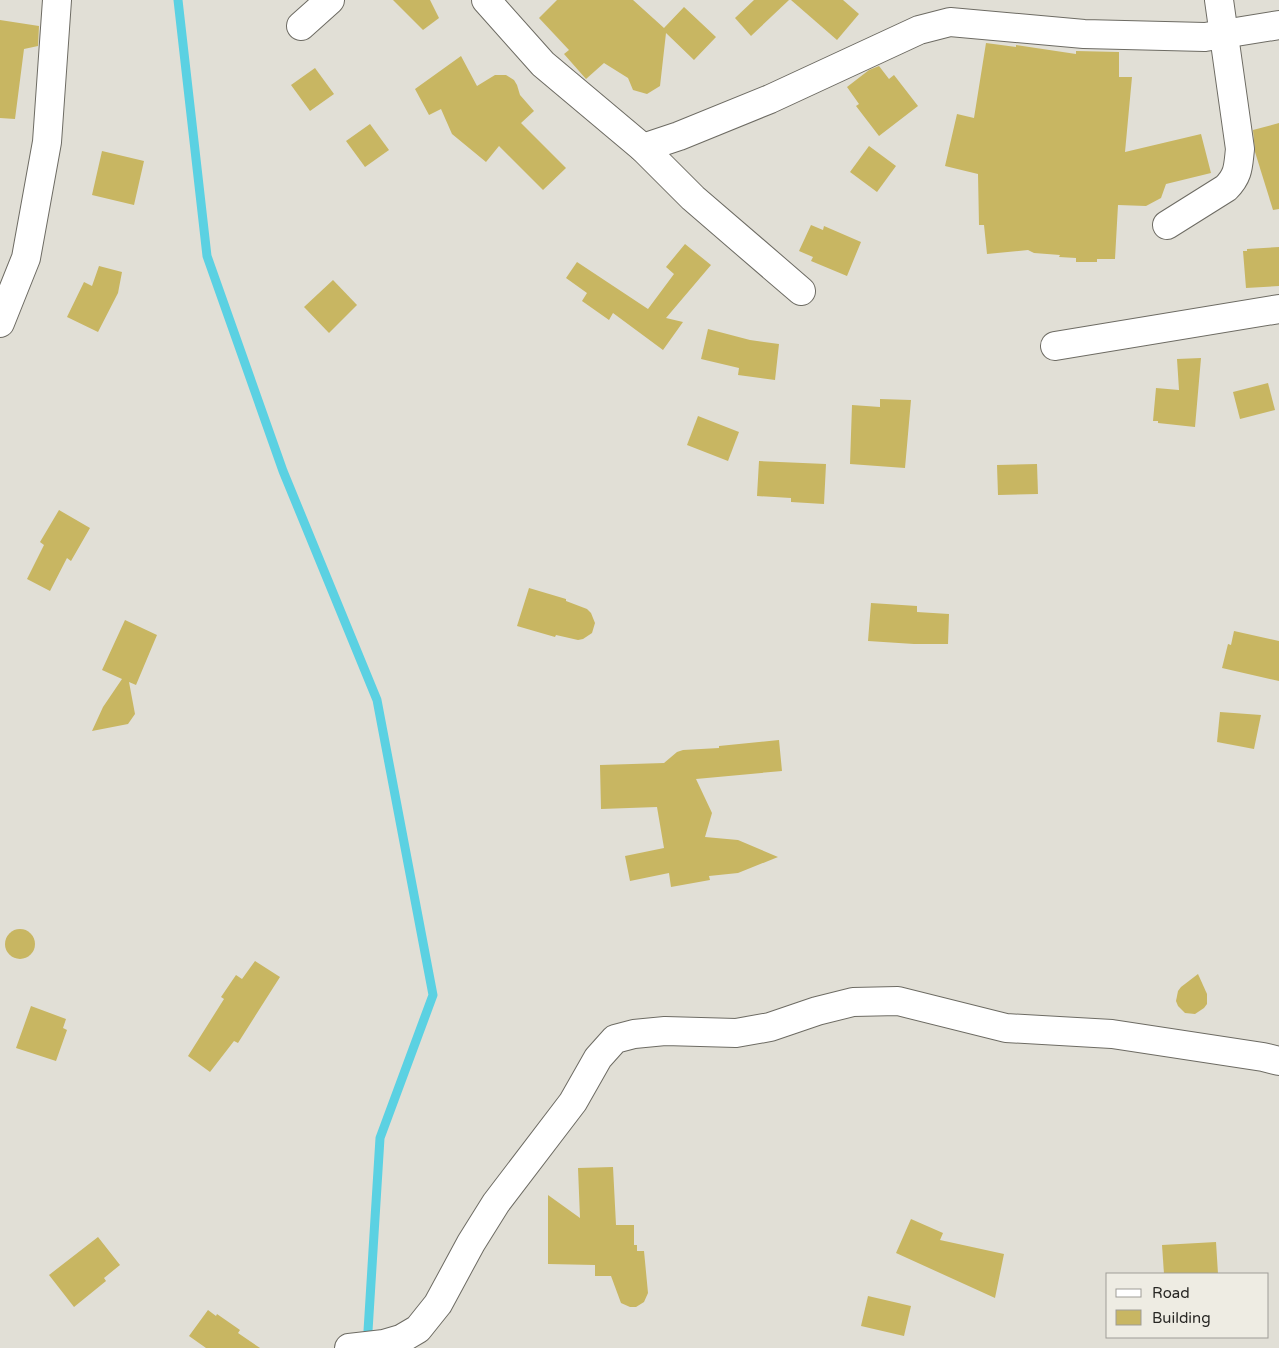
<svg xmlns="http://www.w3.org/2000/svg" width="1279" height="1348" font-family="'Varela Round',sans-serif">
<style>
.lines{fill:none;stroke-linecap:round;stroke-linejoin:round}
.stream{stroke:#5bd1e2;stroke-width:9}
.building{fill:#c8b662}
.minor-casing{stroke:#6d6b63;stroke-width:30}
.minor{stroke:#fff;stroke-width:28}
</style>
<rect width="100%" height="100%" fill="#e1dfd6"/>
<g class="lines">
<path class="stream" d="M178,0L207,256L283,471L377,700L433,995L380,1138L368,1331"/>
</g>
<g class="building">
<path d="M393,0H430L439,18L423,30Z"/>
<path d="M557,0H633L664,28L684,7L716,37L694,60L666,33L660,86L647,94L633,90L628,78L604,63L586,79L564,54L569,50L539,18Z"/>
<path d="M754,0H789L751,36L735,18Z"/>
<path d="M791,0H843L859,14L837,40Z"/>
<path d="M0,20L39,26L38,46L24,49L15,119L0,118Z"/>
<path d="M986,43L1016,47V45L1076,54V51L1119,52V77H1132L1125,152L1201,134L1211,173L1166,184L1161,198L1146,206L1118,205L1115,259H1097V262H1076V258L1059,257L1060,255L1034,253L1028,250L987,254L984,225H979L978,174L945,166L957,114L974,118Z"/>
<path d="M461,56L477,86L495,75H506L514,80L517,85L520,95L534,111L521,123L566,168L543,190L499,146L486,162L452,134L441,109L429,115L415,89Z"/>
<path d="M879,66L889,79L894,75L918,106L879,136L856,106L859,104L847,87L869,70Z"/>
<path d="M315,68L334,94L310,111L291,85Z"/>
<path d="M1279,123V209L1273,210L1255,152L1253,130Z"/>
<path d="M370,124L389,150L365,167L346,141Z"/>
<path d="M869,146L896,166L877,192L850,172Z"/>
<path d="M102,151L144,161L134,205L92,195Z"/>
<path d="M811,225L823,230L824,226L861,242L847,276L811,261L813,257L799,251Z"/>
<path d="M685,244L711,265L666,318L683,322L663,350L613,313L609,320L582,301L587,293L566,278L577,262L648,309L674,274L666,267Z"/>
<path d="M1279,247V286L1246,288L1243,251H1247V249Z"/>
<path d="M99,266L122,272L118,293L98,332L67,317L84,282L92,286Z"/>
<path d="M333,280L357,305L329,333L304,307Z"/>
<path d="M708,329L750,340L779,344L775,380L738,375L739,368L701,359Z"/>
<path d="M1201,358L1195,427L1158,423V421H1153L1156,388L1179,390L1177,359Z"/>
<path d="M1268,383L1275,410L1240,419L1233,392Z"/>
<path d="M880,399L911,400L905,468L850,464L852,405L880,407Z"/>
<path d="M698,416L739,432L728,461L687,445Z"/>
<path d="M759,461L826,464L824,504L791,502V498L757,496Z"/>
<path d="M1037,464L1038,494L998,495L997,465Z"/>
<path d="M59,510L90,528L71,561L67,558L50,591L27,579L44,545L40,542Z"/>
<path d="M529,588L566,599V601L587,609L591,613L595,623L592,633L583,639L578,640L556,635L555,637L517,626Z"/>
<path d="M871,603L917,606V612L949,614L948,644H914L868,641Z"/>
<path d="M125,620L157,635L136,685L129,682L135,714L128,724L92,731L103,707L122,679L102,670Z"/>
<path d="M1234,631L1279,641V681L1222,668L1228,644L1231,645Z"/>
<path d="M1220,712L1261,715L1254,749L1217,742Z"/>
<path d="M779,740L782,771L696,779L712,813L705,837L738,840L778,857L738,873L709,876L710,880L671,887L669,873L630,881L625,856L664,848L657,807L601,809L600,765L664,763L677,752L683,750L719,748V746Z"/>
<circle cx="20" cy="944" r="15"/>
<path d="M255,961L280,977L238,1043L234,1041L210,1072L188,1056L224,999L221,997L236,975L242,979Z"/>
<path d="M1198,974L1207,994V1004L1204,1008L1195,1014L1185,1013L1178,1006L1176,1001L1178,991L1181,987Z"/>
<path d="M31,1006L66,1019L63,1028L67,1030L56,1061L16,1048Z"/>
<path d="M613,1167L616,1225H634V1245H637V1251H644L648,1293L644,1302L636,1307H630L621,1303L611,1276H595V1265L548,1264V1195L580,1218L578,1168Z"/>
<path d="M911,1219L943,1233L940,1240L1004,1254L995,1298L896,1253Z"/>
<path d="M98,1237L120,1265L104,1278L106,1281L74,1307L49,1275Z"/>
<path d="M1216,1242L1218,1274H1164L1162,1245Z"/>
<path d="M868,1296L911,1306L904,1336L861,1326Z"/>
<path d="M208,1310L216,1316L217,1314L240,1330L238,1333L260,1348H206L189,1336Z"/>
</g>
<g class="lines">
<g class="minor-casing">
<g id="minor">
<path d="M486,0L543,64L643,148L693,198L801,291"/>
<path d="M301,26L330,0"/>
<path d="M643,148L679,136L770,99L919,30L950,22L1084,34L1205,37L1279,25"/>
<path d="M1167,225L1226,188C1239,175 1238,166 1240,149L1219,0"/>
<path d="M0,323L26,258L47,142L57,0"/>
<path d="M1055,346L1279,309"/>
<path d="M349,1348L384,1344L401,1339L418,1329L438,1304L471,1243L496,1203L573,1102L598,1058L615,1039L634,1034L665,1031L736,1033L770,1027L817,1011L853,1002L898,1001L1006,1028L1112,1034L1263,1057L1279,1061"/>
</g>
</g>
<use href="#minor" class="minor"/>
</g>
<rect x="1106" y="1273" width="162" height="65" fill="#eeece3" stroke="#9f9d97"/>
<rect x="1116" y="1289" width="25" height="8" fill="#ffffff" stroke="#9f9d97"/>
<text x="1152" y="1298" font-size="15" fill="#282724">Road</text>
<rect x="1116" y="1310" width="25" height="15" fill="#c8b662" stroke="#9f9d97"/>
<text x="1152" y="1323" font-size="15" fill="#282724">Building</text>
</svg>
